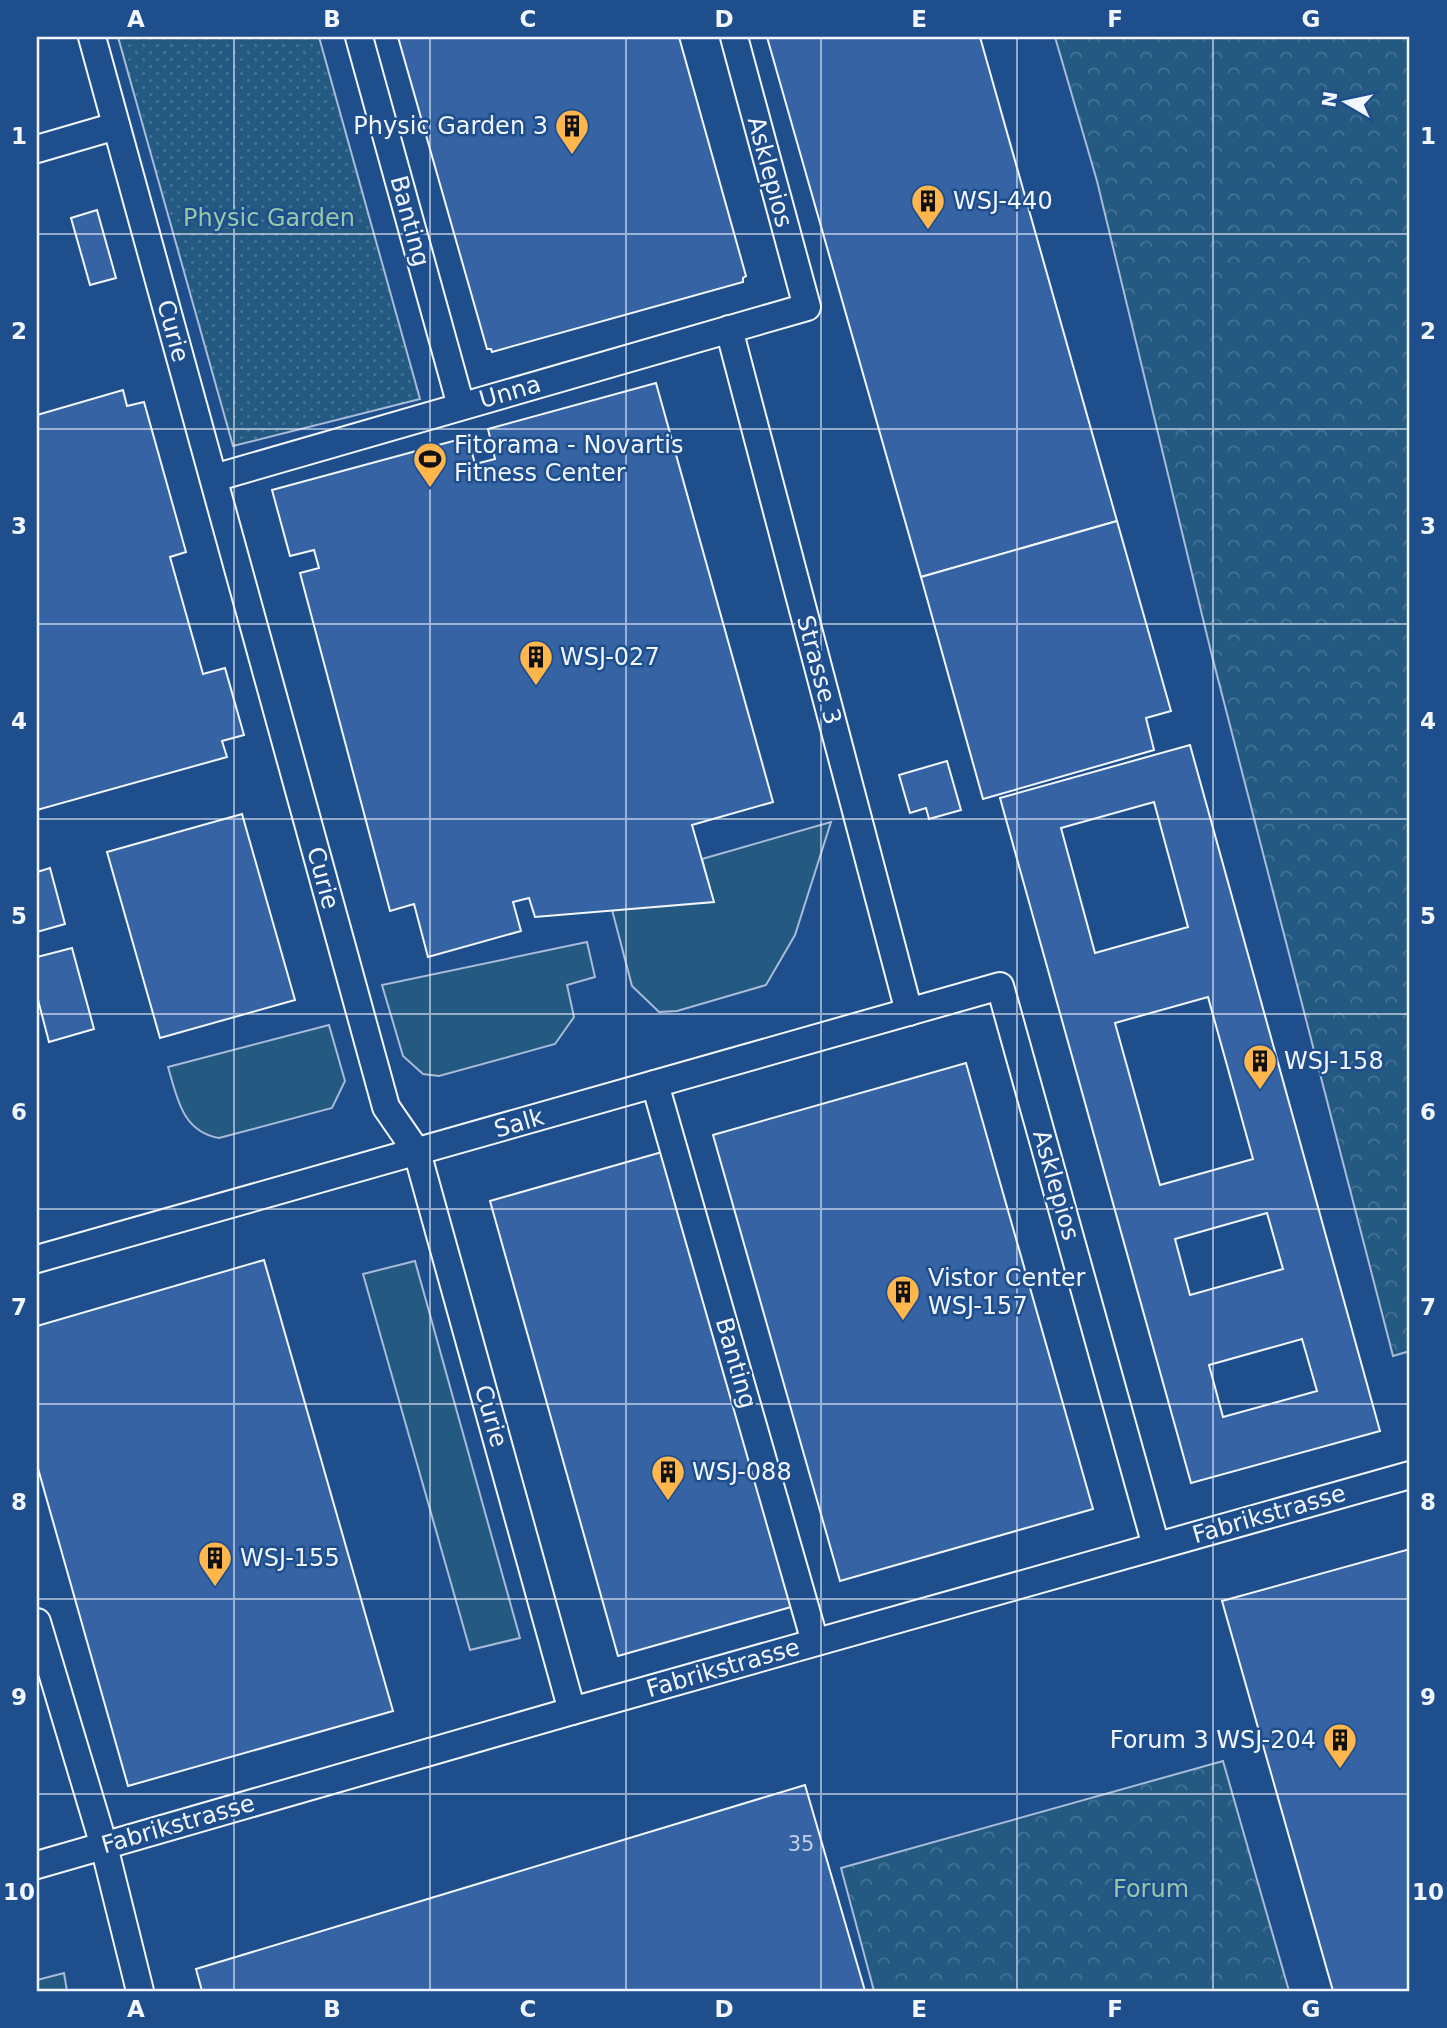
<svg xmlns="http://www.w3.org/2000/svg" width="1447" height="2028" font-family="'DejaVu Sans',sans-serif">
<style>
.grass{fill:#245a82;stroke:#a8bbd7;stroke-width:2}
.park{fill:url(#park-crowns);stroke:#a8bbd7;stroke-width:2}
.garden{fill:url(#garden-dots);stroke:#a8bbd7;stroke-width:2}
.building{fill:#3563a3;stroke:#f2f6ff;stroke-width:2;fill-rule:evenodd}
.lines{fill:none;stroke-linecap:round;stroke-linejoin:round}
.service-casing{stroke:#f2f6ff;stroke-width:30}
.service{stroke:#1f4e8c;stroke-width:26}
.grid{fill:none;stroke:#f2f6ff;stroke-width:2;stroke-opacity:0.55}
.labels{text-anchor:middle;dominant-baseline:central;stroke-width:5;stroke-linejoin:round;paint-order:stroke}
.number-label{font-size:21px;fill:#c3d1e8}
.poi-label{font-size:24px;fill:#f2f6ff;stroke:#1f4e8c;text-anchor:start}
.street-label{font-size:24px;fill:#f2f6ff;stroke:#1f4e8c}
.park-label{font-size:24px;fill:#97c8a6;stroke:#1f4e8c}
.neatline{fill:none;stroke:#f2f6ff;stroke-width:2.5}
.grid-label{font-size:23px;text-anchor:middle;font-weight:bold;fill:#f2f6ff}
</style>
<defs>
<pattern id="park-crowns" width="20" height="18" patternUnits="userSpaceOnUse" patternTransform="scale(1.75)"><rect width="20" height="18" fill="#245a82"/><path d="M2 6a3 3 0 1 1 6 0M12 15a3 3 0 1 1 6 0" fill="none" stroke="#447295"/></pattern>
<pattern id="garden-dots" width="8" height="8" patternUnits="userSpaceOnUse" patternTransform="scale(1.75)"><rect width="8" height="8" fill="#245a82"/><path d="M2 2h.1M6 6h.1" fill="none" stroke="#447295" stroke-width="1.8" stroke-linecap="round"/></pattern>
</defs>
<rect width="100%" height="100%" fill="#1f4e8c"/>
<g class="grass">
<path d="M831,822L795,935L766,985L677,1011L659,1012L632,986L612,910L713,901L702,859Z"/>
<path d="M587,942L595,977L567,985L574,1017L555,1044L439,1076L423,1074L403,1056L382,985Z"/>
<path d="M329,1025L345,1081L332,1108L219,1138C182,1132 177,1097 168,1067Z"/>
<path d="M415,1261L520,1638L470,1650L363,1274Z"/>
<path d="M64,1973L67,1991H37V1980Z"/>
</g>
<g class="park">
<path d="M1055,37H1410V1351L1393,1356L1211,652L1097,181Z"/>
<path d="M1223,1761L1289,1991H874L841,1868Z"/>
</g>
<path class="garden" d="M118,37H319L420,399L233,446Z"/>
<g class="building">
<path d="M398,37H679L746,276L743,278V282L492,352L491,349H487Z"/>
<path d="M767,37H980L1117,521L921,577Z"/>
<path d="M97,210L116,278L90,285L71,218Z"/>
<path d="M656,383L773,802L692,825L714,902L535,917L529,898L513,902L521,931L428,957L414,904L390,911L300,573L319,568L314,550L290,556L272,490L468,437L475,464L495,459L488,429Z"/>
<path d="M123,390L127,406L144,402L186,552L170,557L203,674L225,668L244,735L222,741L227,757L37,810V415Z"/>
<path d="M1117,521L1171,711L1146,718L1154,750L983,799L921,577Z"/>
<path d="M1190,745L1380,1431L1191,1483L1000,798ZM1154,802L1188,927L1095,953L1061,828ZM1208,997L1253,1159L1160,1185L1115,1023ZM1267,1213L1283,1269L1190,1295L1175,1239ZM1302,1339L1317,1391L1223,1417L1209,1365Z"/>
<path d="M947,761L961,810L929,819L926,808L910,813L899,775Z"/>
<path d="M242,814L295,1000L160,1038L107,852Z"/>
<path d="M50,868L65,924L37,932V872Z"/>
<path d="M72,948L94,1029L49,1042L37,996V957Z"/>
<path d="M966,1063L1093,1509L840,1581L713,1135Z"/>
<path d="M662,1152L791,1607L618,1656L490,1201Z"/>
<path d="M264,1260L393,1711L128,1786L37,1465V1326Z"/>
<path d="M1410,1549V1991H1333L1222,1601Z"/>
<path d="M805,1785L865,1991H202L196,1969Z"/>
</g>
<g class="lines">
<g class="service-casing">
<g id="service">
<path d="M92,37L386,1107L417,1152L572,1711"/>
<path d="M359,37L461,406"/>
<path d="M37,149L116,126"/>
<path d="M729,329L909,1012"/>
<path d="M214,478L807,307L734,37"/>
<path d="M655,1084L815,1642"/>
<path d="M37,1259L1000,986L1156,1546"/>
<path d="M37,1622L104,1846L140,1991"/>
<path d="M37,1865L572,1711L1410,1475"/>
</g>
</g>
<use href="#service" class="service"/>
</g>
<path class="grid" d="M234,37V1991M430,37V1991M626,37V1991M821,37V1991M1017,37V1991M1213,37V1991M37,234H1410M37,429H1410M37,624H1410M37,819H1410M37,1014H1410M37,1209H1410M37,1404H1410M37,1599H1410M37,1794H1410"/>
<defs>
<g id="building-pin" transform="scale(1.75)"><path d="M0 17L-7.5 6A9.5 9.5 0 1 1 7.5 6Z" fill="#ffb74d" stroke="#1f4e8c"/><path d="M-4-6H4V6H1V3H-1V6H-4ZM-2.5-4.3h1.7v1.8h-1.7ZM.8-4.3h1.7v1.8H.8ZM-2.5-1h1.7V.8h-1.7ZM.8-1h1.7V.8H.8Z" fill="#111"/></g>
<g id="stadium-pin" transform="scale(1.75)"><path d="M0 17L-7.5 6A9.5 9.5 0 1 1 7.5 6Z" fill="#ffb74d" stroke="#1f4e8c"/><path d="M0-5a6.5 5 0 1 0 0 10a6.5 5 0 1 0 0-10ZM-3.5-1.8h7v3.6h-7Z" fill="#111"/></g>
</defs>
<g fill-rule="evenodd">
<use href="#building-pin" x="572" y="126"/>
<use href="#building-pin" x="928" y="201"/>
<use href="#stadium-pin" x="430" y="459"/>
<use href="#building-pin" x="536" y="657"/>
<use href="#building-pin" x="1260" y="1061"/>
<use href="#building-pin" x="903" y="1292"/>
<use href="#building-pin" x="668" y="1472"/>
<use href="#building-pin" x="215" y="1558"/>
<use href="#building-pin" x="1340" y="1740"/>
</g>
<g class="labels">
<g class="number-label">
<text x="801" y="1844">35</text>
</g>
<g class="poi-label">
<text x="548" y="126" text-anchor="end">Physic Garden 3</text>
<text x="953" y="201">WSJ-440</text>
<text x="454" y="445">Fitorama - Novartis<tspan x="454" dy="28">Fitness Center</tspan></text>
<text x="560" y="657">WSJ-027</text>
<text x="1284" y="1061">WSJ-158</text>
<text x="928" y="1278">Vistor Center<tspan x="928" dy="28">WSJ-157</tspan></text>
<text x="692" y="1472">WSJ-088</text>
<text x="240" y="1558">WSJ-155</text>
<text x="1316" y="1740" text-anchor="end">Forum 3 WSJ-204</text>
</g>
<g class="street-label">
<text transform="translate(770 172) rotate(75)">Asklepios</text>
<text transform="translate(410 221) rotate(75)">Banting</text>
<text transform="translate(173 331) rotate(75)">Curie</text>
<text transform="translate(510 392) rotate(-16)">Unna</text>
<text transform="translate(819 670) rotate(75)">Strasse 3</text>
<text transform="translate(323 878) rotate(75)">Curie</text>
<text transform="translate(519 1123) rotate(-16)">Salk</text>
<text transform="translate(1056 1185) rotate(74)">Asklepios</text>
<text transform="translate(736 1363) rotate(74)">Banting</text>
<text transform="translate(491 1416) rotate(74)">Curie</text>
<text transform="translate(1269 1514) rotate(-16)">Fabrikstrasse</text>
<text transform="translate(723 1668) rotate(-16)">Fabrikstrasse</text>
<text transform="translate(178 1824) rotate(-16)">Fabrikstrasse</text>
</g>
<g class="park-label">
<text x="269" y="218">Physic Garden</text>
<text x="1151" y="1889">Forum</text>
</g>
</g>
<rect width="1447" height="2028" fill="none" stroke="#1f4e8c" stroke-width="77"/>
<g transform="translate(1346 102) rotate(279)" stroke="#1f4e8c" stroke-width="5" paint-order="stroke">
<path d="M0-5L12 26L0 18L-12 26Z" fill="#f2f6ff"/>
<text y="-10" font-size="19" font-weight="bold" text-anchor="middle" fill="#f2f6ff">N</text>
</g>
<rect x="38" y="38" width="1370" height="1952" class="neatline"/>
<g class="grid-label">
<text x="136" y="27">A</text>
<text x="332" y="27">B</text>
<text x="528" y="27">C</text>
<text x="724" y="27">D</text>
<text x="919" y="27">E</text>
<text x="1115" y="27">F</text>
<text x="1311" y="27">G</text>
<text x="19" y="144">1</text>
<text x="1428" y="144">1</text>
<text x="19" y="339">2</text>
<text x="1428" y="339">2</text>
<text x="19" y="534">3</text>
<text x="1428" y="534">3</text>
<text x="19" y="729">4</text>
<text x="1428" y="729">4</text>
<text x="19" y="924">5</text>
<text x="1428" y="924">5</text>
<text x="19" y="1120">6</text>
<text x="1428" y="1120">6</text>
<text x="19" y="1315">7</text>
<text x="1428" y="1315">7</text>
<text x="19" y="1510">8</text>
<text x="1428" y="1510">8</text>
<text x="19" y="1705">9</text>
<text x="1428" y="1705">9</text>
<text x="19" y="1900">10</text>
<text x="1428" y="1900">10</text>
<text x="136" y="2017">A</text>
<text x="332" y="2017">B</text>
<text x="528" y="2017">C</text>
<text x="724" y="2017">D</text>
<text x="919" y="2017">E</text>
<text x="1115" y="2017">F</text>
<text x="1311" y="2017">G</text>
</g>
</svg>
